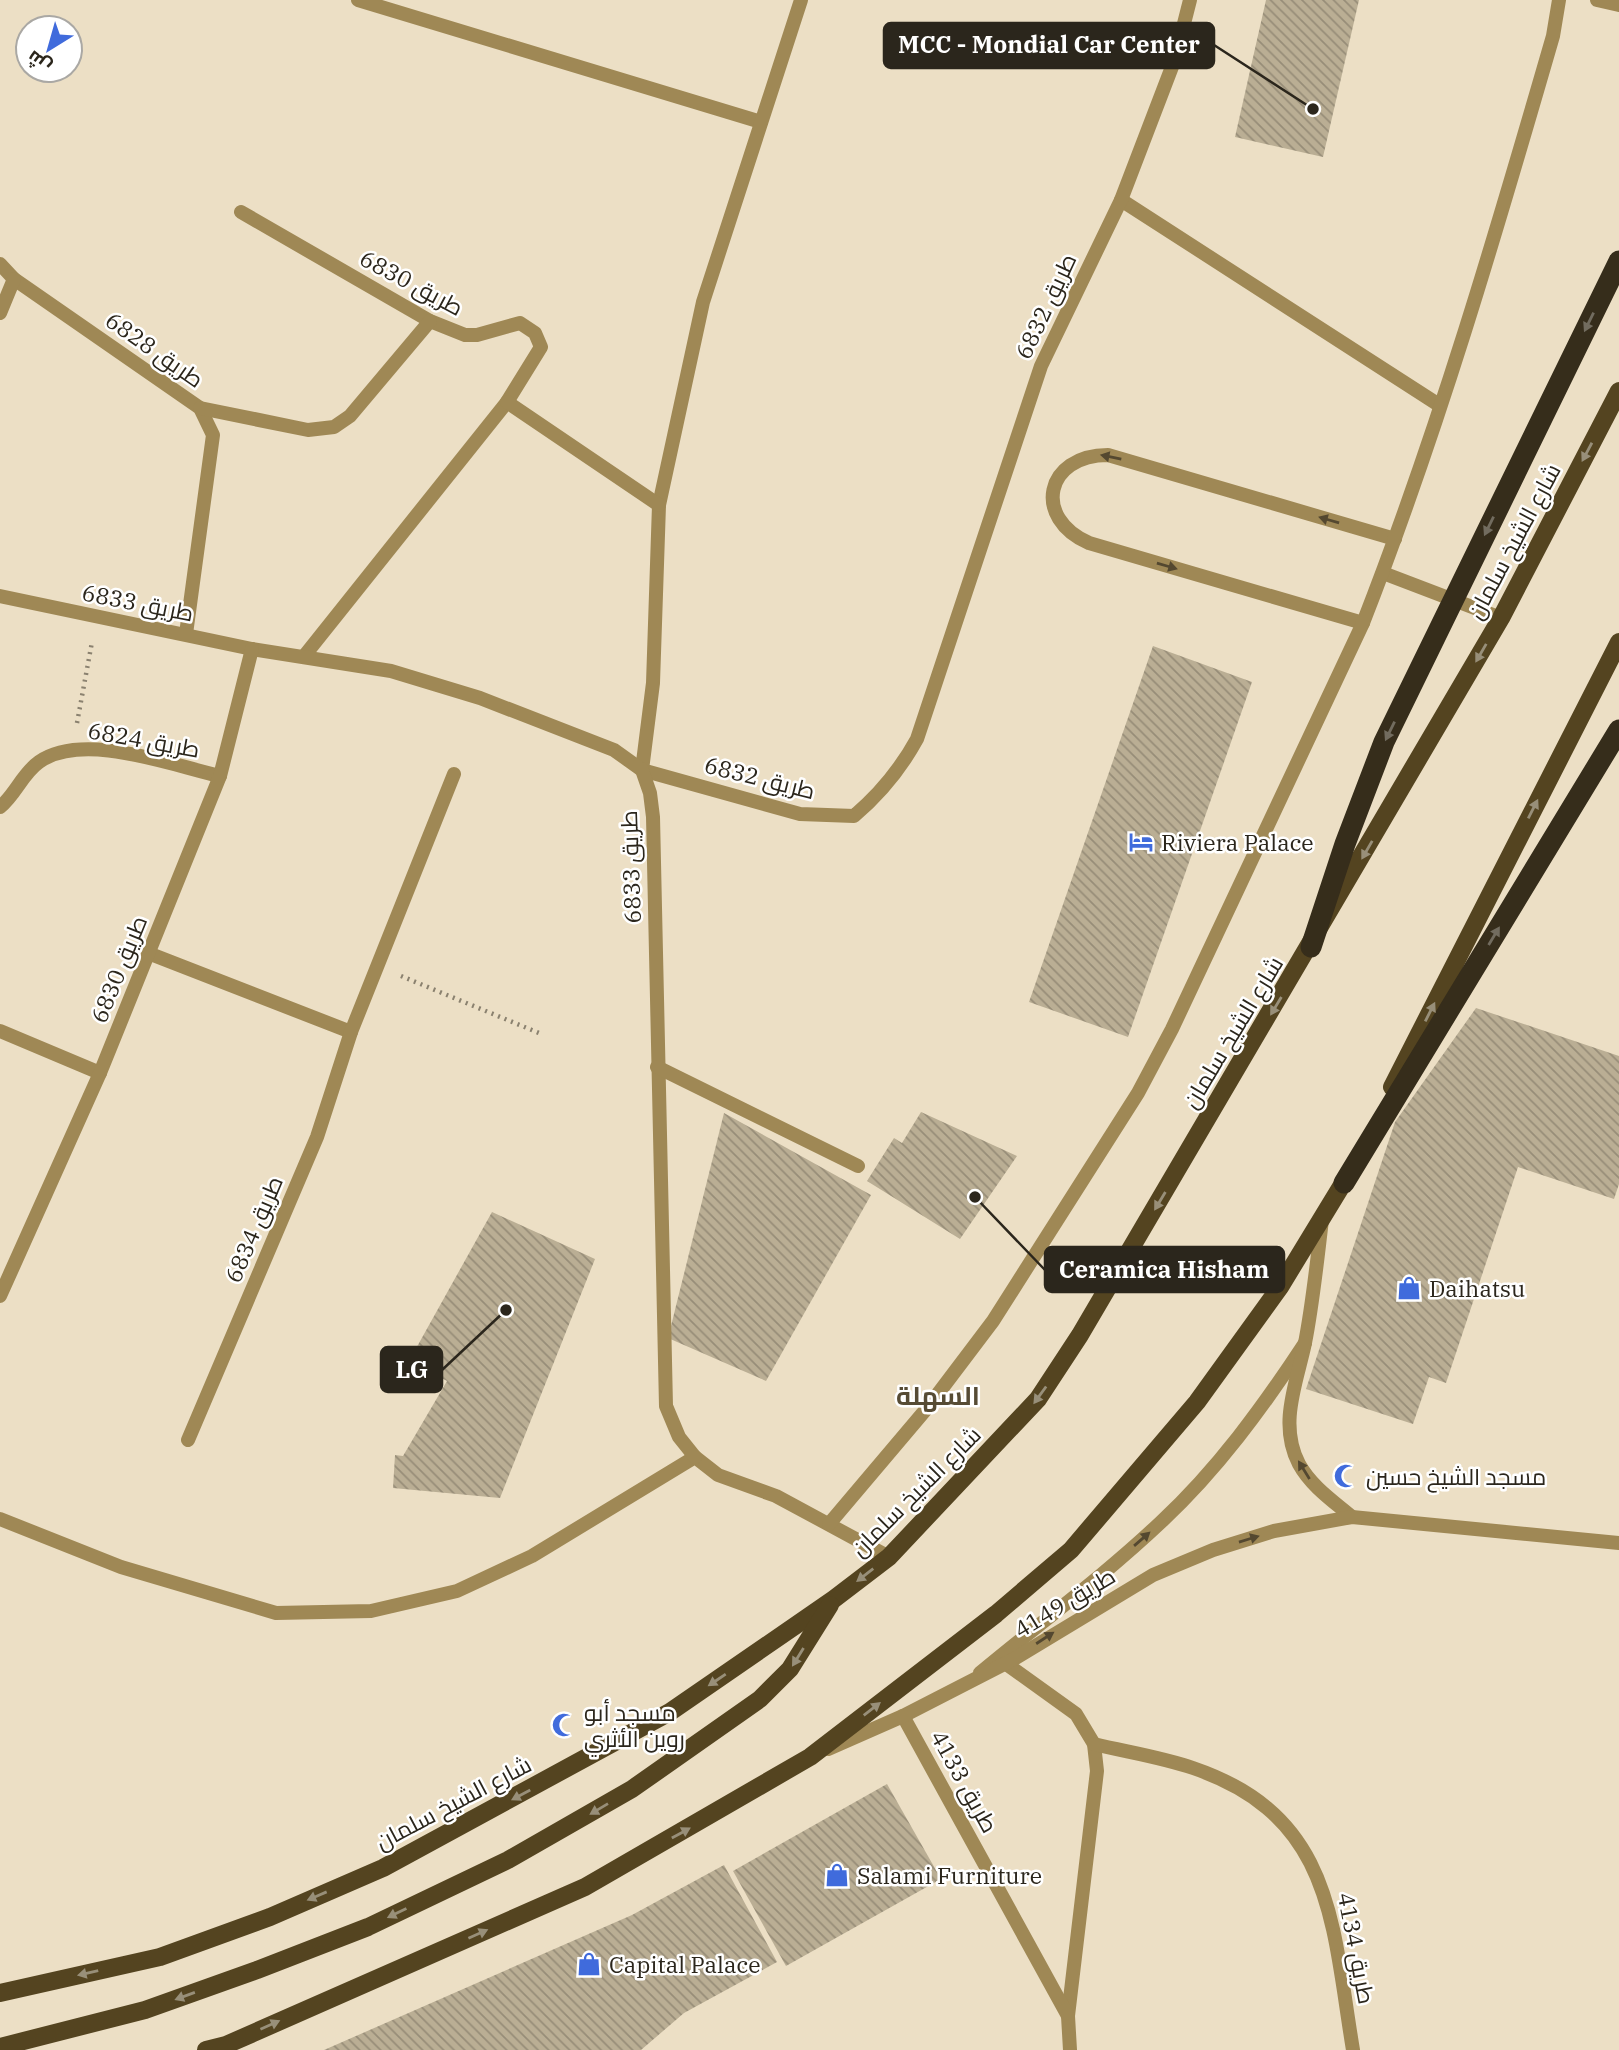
<svg xmlns="http://www.w3.org/2000/svg" width="1619" height="2050" font-family="'IBM Plex Serif',Cairo,serif">
<style>
.building{fill:url(#building-back-hatch)}
.lines{fill:none;stroke-linecap:round;stroke-linejoin:round}
.path{stroke:#8a816f;stroke-width:4.5;stroke-dasharray:2 5;stroke-linecap:butt}
.lane{stroke:#9f8855;stroke-width:14}
.street{stroke:#9f8855;stroke-width:14}
.primary{stroke:#544420;stroke-width:18}
.highway{stroke:#362d1b;stroke-width:21}
.oneway{fill:#726c5f}
.oneway2{fill:#988f79}
.oneway3{fill:#544830}
.labels{text-anchor:middle;dominant-baseline:central;stroke-width:5;stroke-linejoin:round;paint-order:stroke}
.street-label{font-size:23px;fill:#2b261c;stroke:#fff}
.poi-label{font-size:23px;fill:#2b261c;stroke:#fff;text-anchor:start}
.quarter-label{font-size:26px;font-weight:bold;fill:#564b34;stroke:#fff}
.leader{fill:none;stroke:#2b261c;stroke-width:2.5}
.callout-dot{fill:#2b261c;stroke:#fff;stroke-width:2.5}
.callout{fill:#2b261c;stroke:#2b261c;stroke-width:2.5}
.callout-label{font-size:24px;text-anchor:middle;font-weight:bold;fill:#fff}
</style>
<defs>
<pattern id="building-back-hatch" width="6" height="6" patternUnits="userSpaceOnUse" patternTransform="scale(1.75)"><rect width="6" height="6" fill="#baae94"/><path d="M-1 5l2 2M0 0l6 6M5-1l2 2" fill="none" stroke="#978d78"/></pattern>
</defs>
<rect width="100%" height="100%" fill="#ecdfc5"/>
<g class="building">
<path d="M1266,0H1359L1323,157L1235,137Z"/>
<path d="M1153,646L1252,682L1128,1037L1029,1002Z"/>
<path d="M1476,1008L1619,1056V1184L1614,1199L1518,1167L1446,1383L1429,1377L1413,1424L1306,1389L1395,1122Z"/>
<path d="M921,1112L1017,1156L960,1239L867,1181L894,1138L902,1143Z"/>
<path d="M724,1113L871,1195L766,1381L668,1338Z"/>
<path d="M492,1212L595,1259L500,1498L393,1488L395,1455L403,1456L447,1381L409,1361Z"/>
<path d="M887,1784L941,1879L786,1966L733,1871Z"/>
<path d="M724,1865L777,1962L684,2013L641,2050H324L632,1915Z"/>
</g>
<g class="lines">
<g class="path">
<path d="M77,723L92,642"/>
<path d="M401,976L539,1033"/>
</g>
<g class="lane">
<path d="M1597,0L1619,5"/>
<path d="M1121,200L1439,405"/>
<path d="M1383,573L1501,618"/>
<path d="M1363,623L1089,543C1032,518 1045,455 1108,455L1395,539"/>
<path d="M0,1519L121,1567L276,1613L371,1611L457,1591L532,1556L695,1457L718,1475L776,1496L889,1557"/>
<path d="M829,1524L928,1407L993,1321L1138,1093L1172,1029L1363,623C1438,431 1496,233 1553,36L1559,0"/>
<path d="M1005,1663L1076,1714L1094,1744L1097,1771L1068,2016"/>
<path d="M980,1673C1040,1623 1104,1576 1161,1522C1217,1470 1263,1407 1305,1343"/>
<path d="M1094,1744C1127,1752 1161,1757 1193,1768C1334,1816 1332,1924 1353,2050"/>
</g>
<g class="street">
<path d="M358,0L761,122"/>
<path d="M801,0L703,302L659,505L653,683L642,770L800,814L854,816C881,793 900,770 917,739L1041,366L1121,200L1175,59L1190,0"/>
<path d="M241,212L430,321L465,335H477L520,323L535,333L541,347L507,402L305,655"/>
<path d="M0,264L14,279L200,408L213,435L186,634"/>
<path d="M0,313L14,279"/>
<path d="M507,402L659,505"/>
<path d="M200,408L308,430L334,427L350,416L430,321"/>
<path d="M0,596L252,649L391,671L480,698L614,750L642,770L650,793L653,817L666,1406L679,1437L695,1457"/>
<path d="M0,807C16,794 22,774 39,762C83,731 171,765 220,776"/>
<path d="M148,953L351,1032"/>
<path d="M0,1031L100,1073"/>
<path d="M657,1067L858,1166"/>
<path d="M1322,1220C1317,1261 1313,1302 1305,1343C1297,1382 1278,1424 1299,1464C1311,1486 1333,1501 1352,1517"/>
<path d="M0,1296L100,1073L220,776L252,649"/>
<path d="M188,1440L317,1137L351,1032L454,774"/>
<path d="M903,1716L1068,2016L1070,2050"/>
<path d="M828,1749L903,1716L1014,1659L1153,1575L1213,1550L1274,1531L1352,1517L1619,1543"/>
</g>
<g class="primary">
<path d="M1392,1087L1619,642"/>
<path d="M0,1993L160,1957L270,1917L383,1868L670,1712L834,1599L889,1557L1038,1399L1080,1335L1501,618L1619,391"/>
<path d="M0,2047L145,2010L257,1970L368,1927L508,1860L632,1789L760,1699L790,1669L830,1605"/>
<path d="M206,2050L226,2045L585,1887L810,1757L996,1614L1071,1550L1197,1402L1280,1287L1350,1172"/>
</g>
<g class="highway">
<path d="M1311,947L1345,844L1384,742L1619,261"/>
<path d="M1344,1183L1619,730"/>
</g>
</g>
<defs><path id="oneway-solid" d="M-6-.8H1V-3.2L6.5 0L1 3.2V.8H-6Z" transform="scale(1.75)"/></defs>
<g class="oneway">
<use href="#oneway-solid" transform="translate(1589 322) rotate(116)"/>
<use href="#oneway-solid" transform="translate(1489 526) rotate(116)"/>
<use href="#oneway-solid" transform="translate(1390 731) rotate(116)"/>
<use href="#oneway-solid" transform="translate(1494 936) rotate(-59)"/>
</g>
<g class="oneway2">
<use href="#oneway-solid" transform="translate(1587 452) rotate(118)"/>
<use href="#oneway-solid" transform="translate(1481 653) rotate(120)"/>
<use href="#oneway-solid" transform="translate(1533 809) rotate(-63)"/>
<use href="#oneway-solid" transform="translate(1367 850) rotate(120)"/>
<use href="#oneway-solid" transform="translate(1276 1006) rotate(121)"/>
<use href="#oneway-solid" transform="translate(1430 1012) rotate(-63)"/>
<use href="#oneway-solid" transform="translate(1160 1201) rotate(121)"/>
<use href="#oneway-solid" transform="translate(1040 1395) rotate(126)"/>
<use href="#oneway-solid" transform="translate(865 1575) rotate(142)"/>
<use href="#oneway-solid" transform="translate(798 1657) rotate(122)"/>
<use href="#oneway-solid" transform="translate(717 1680) rotate(146)"/>
<use href="#oneway-solid" transform="translate(872 1709) rotate(-38)"/>
<use href="#oneway-solid" transform="translate(521 1795) rotate(152)"/>
<use href="#oneway-solid" transform="translate(599 1809) rotate(149)"/>
<use href="#oneway-solid" transform="translate(681 1833) rotate(-29)"/>
<use href="#oneway-solid" transform="translate(317 1896) rotate(157)"/>
<use href="#oneway-solid" transform="translate(397 1913) rotate(154)"/>
<use href="#oneway-solid" transform="translate(478 1934) rotate(-24)"/>
<use href="#oneway-solid" transform="translate(88 1973) rotate(167)"/>
<use href="#oneway-solid" transform="translate(185 1996) rotate(160)"/>
<use href="#oneway-solid" transform="translate(270 2025) rotate(-24)"/>
</g>
<g class="oneway3">
<use href="#oneway-solid" transform="translate(1111 457) rotate(-169)"/>
<use href="#oneway-solid" transform="translate(1329 520) rotate(-164)"/>
<use href="#oneway-solid" transform="translate(1167 566) rotate(16)"/>
<use href="#oneway-solid" transform="translate(1304 1470) rotate(-122)"/>
<use href="#oneway-solid" transform="translate(1142 1539) rotate(-41)"/>
<use href="#oneway-solid" transform="translate(1249 1539) rotate(-17)"/>
<use href="#oneway-solid" transform="translate(1045 1638) rotate(-33)"/>
</g>
<defs>
<g id="hotel-bare" transform="scale(1.89)"><path d="M-6-4.5h1.5V1H6V5H4.5V3h-9V5H-6ZM-4 0a1.8 1.8 0 1 1 3.6 0ZM.5 0V-2.5h3Q6-2.5 6 0Z" fill="#406bdc" stroke="#fff" stroke-width="2.5" paint-order="stroke"/></g>
<g id="shop-bare" transform="scale(1.89)"><path d="M-5-2.5h2.3a2.7 3.5 0 0 1 5.4 0H5L5.5 6h-11ZM-1.5-2.5h3a1.5 2.3 0 0 0-3 0Z" fill="#406bdc" stroke="#fff" stroke-width="2.5" paint-order="stroke"/></g>
<g id="mosque-bare" transform="scale(1.89)"><path d="M3.5-4.9A6 6 0 1 0 3.5 4.9A5 5 0 1 1 3.5-4.9Z" fill="#406bdc" stroke="#fff" stroke-width="2.5" paint-order="stroke"/></g>
</defs>
<g fill-rule="evenodd">
<use href="#hotel-bare" x="1141" y="842"/>
<use href="#shop-bare" x="1409" y="1288"/>
<use href="#mosque-bare" x="1346" y="1476"/>
<use href="#mosque-bare" x="564" y="1725"/>
<use href="#shop-bare" x="837" y="1875"/>
<use href="#shop-bare" x="589" y="1964"/>
</g>
<g class="labels">
<g class="street-label">
<text transform="translate(412 282) rotate(28)">طريق 6830</text>
<text transform="translate(1045 306) rotate(-65)">طريق 6832</text>
<text transform="translate(155 349) rotate(35)">طريق 6828</text>
<text transform="translate(1513 541) rotate(-62)">شارع الشيخ سلمان</text>
<text transform="translate(138 602) rotate(11)">طريق 6833</text>
<text transform="translate(144 739) rotate(10)">طريق 6824</text>
<text transform="translate(760 777) rotate(14)">طريق 6832</text>
<text transform="translate(630 867) rotate(-92)">طريق 6833</text>
<text transform="translate(118 969) rotate(-68)">طريق 6830</text>
<text transform="translate(1232 1032) rotate(-59)">شارع الشيخ سلمان</text>
<text transform="translate(253 1229) rotate(-67)">طريق 6834</text>
<text transform="translate(915 1491) rotate(-45)">شارع الشيخ سلمان</text>
<text transform="translate(1064 1602) rotate(-31)">طريق 4149</text>
<text transform="translate(965 1781) rotate(61)">طريق 4133</text>
<text transform="translate(453 1802) rotate(-28)">شارع الشيخ سلمان</text>
<text transform="translate(1357 1948) rotate(79)">طريق 4134</text>
</g>
<g class="poi-label">
<text x="1161" y="842">Riviera Palace</text>
<text x="1429" y="1288">Daihatsu</text>
<text x="1366" y="1476">مسجد الشيخ حسين</text>
<text x="584" y="1712">مسجد أبو<tspan x="584" dy="26">روين الأثري</tspan></text>
<text x="857" y="1875">Salami Furniture</text>
<text x="609" y="1964">Capital Palace</text>
</g>
<g class="quarter-label">
<text x="938" y="1395">السهلة</text>
</g>
</g>
<path class="leader" d="M1313 109L1214 45M975 1197L1045 1270M506 1310L442 1370"/>
<g class="callout-dot">
<circle cx="1313" cy="109" r="7"/>
<circle cx="975" cy="1197" r="7"/>
<circle cx="506" cy="1310" r="7"/>
</g>
<g class="callout">
<rect x="884" y="23" width="330" height="45" rx="7"/>
<rect x="1045" y="1247" width="239" height="45" rx="7"/>
<rect x="381" y="1347" width="61" height="45" rx="7"/>
</g>
<g class="callout-label">
<text x="1049" y="53">MCC - Mondial Car Center</text>
<text x="1164" y="1278">Ceramica Hisham</text>
<text x="412" y="1378">LG</text>
</g>
<g transform="translate(49 49) rotate(217)"><circle r="33" fill="#ffffff" stroke="#aaa8a4" stroke-width="2"/>
<path d="M0-5L12 26L0 18L-12 26Z" fill="#406bdc"/>
<text y="-10" font-size="19" font-weight="bold" text-anchor="middle" fill="#2b261c">ش</text>
</g>
</svg>
